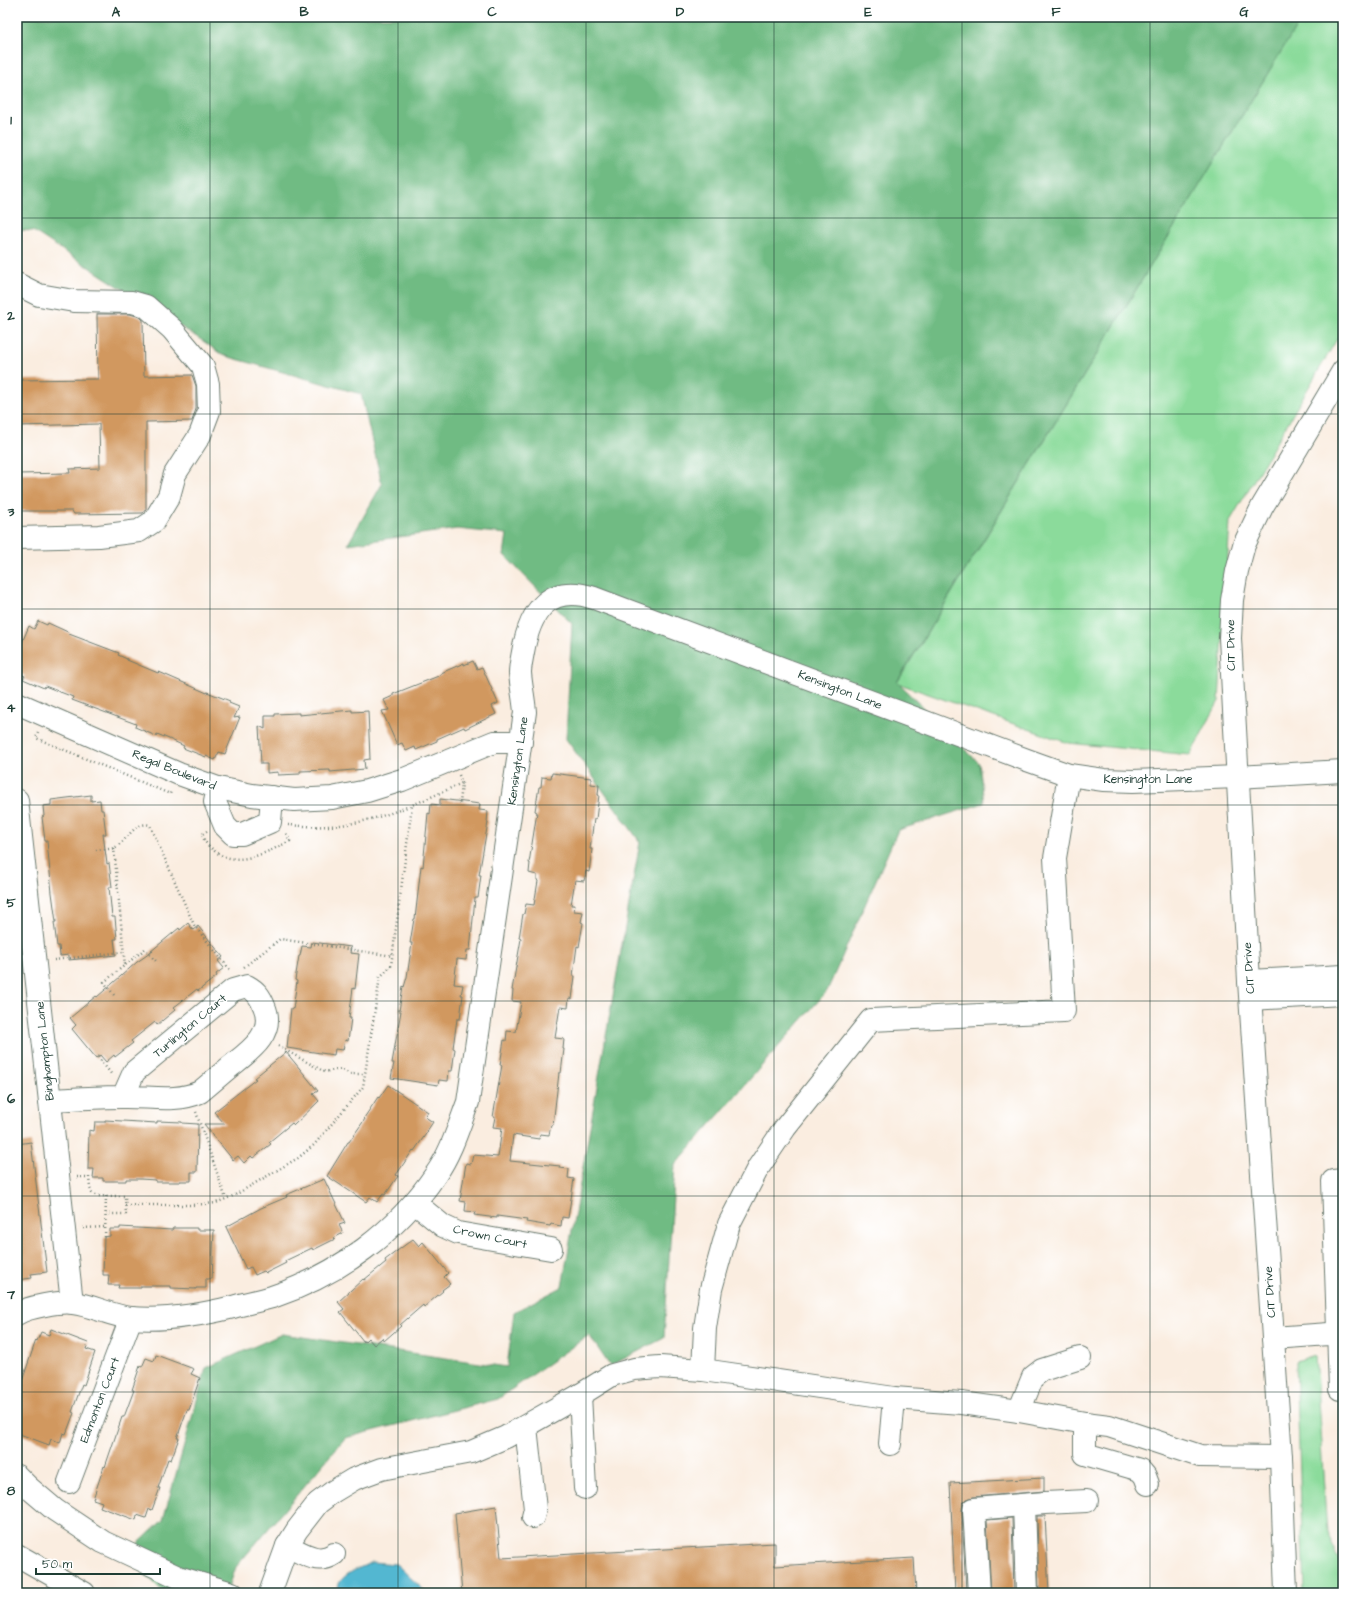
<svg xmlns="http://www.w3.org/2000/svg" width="1360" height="1610" font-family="'Architects Daughter',sans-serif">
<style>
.green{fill:#8bdb9b;stroke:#558c68}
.forest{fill:#70bb83;stroke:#487c5c}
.water{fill:#52b7d1;stroke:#387a82}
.building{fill:#d1985e}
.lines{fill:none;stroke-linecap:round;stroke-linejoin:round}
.minor-casing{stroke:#6c7b70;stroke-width:24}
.major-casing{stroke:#6c7b70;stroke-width:24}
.path{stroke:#6c7b70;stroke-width:2.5;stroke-dasharray:1 3;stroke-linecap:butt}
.minor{stroke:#fff;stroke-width:22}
.major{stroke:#fff;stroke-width:22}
.grid{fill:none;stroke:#1f3d34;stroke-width:1;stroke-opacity:0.55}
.labels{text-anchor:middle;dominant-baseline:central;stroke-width:3;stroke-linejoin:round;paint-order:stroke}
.street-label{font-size:12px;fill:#1f3d34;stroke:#fff}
.neatline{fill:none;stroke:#1f3d34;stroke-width:1.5}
.grid-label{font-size:13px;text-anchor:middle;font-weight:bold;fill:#1f3d34}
</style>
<rect width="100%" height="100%" fill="#fff"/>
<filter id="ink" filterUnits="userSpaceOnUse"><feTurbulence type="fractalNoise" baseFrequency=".025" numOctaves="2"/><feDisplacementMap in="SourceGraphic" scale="8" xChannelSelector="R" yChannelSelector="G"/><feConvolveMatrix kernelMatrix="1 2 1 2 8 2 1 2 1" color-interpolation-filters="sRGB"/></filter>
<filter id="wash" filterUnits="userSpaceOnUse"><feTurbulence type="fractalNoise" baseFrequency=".012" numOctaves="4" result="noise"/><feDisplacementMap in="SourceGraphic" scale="16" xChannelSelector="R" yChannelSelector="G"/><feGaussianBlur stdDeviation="0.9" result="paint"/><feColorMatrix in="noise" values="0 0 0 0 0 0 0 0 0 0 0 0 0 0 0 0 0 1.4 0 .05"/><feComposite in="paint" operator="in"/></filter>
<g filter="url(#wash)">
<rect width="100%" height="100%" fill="#faede0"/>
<g class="green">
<path d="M1302,17H1343V329L1230,521L1219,701L1190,755L1068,743L897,683Z"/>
<path d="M1315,1355L1327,1533L1343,1566V1593H1304L1296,1361Z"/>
</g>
<path class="forest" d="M17,17H1302L897,682L979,763L984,803L898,830L827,991L675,1165L664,1338L610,1366L589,1335L498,1399L345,1438L236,1567L227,1593H164L126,1555L163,1520L206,1368L282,1334L507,1367L514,1312L562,1287L640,842L566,739L572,624L504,555L507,534L457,529L348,544L382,484L361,394L222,355L206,343L33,231L17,230Z"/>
<path class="water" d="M372,1562L396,1564L427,1593H338C335,1575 359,1569 372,1562Z"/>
<g id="blocks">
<g class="building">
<path d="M97,314H130L140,317L143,320L144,376L192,375L196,386V409L192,421L146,422V509L143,513L74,514L72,511H17V474L70,473L69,469L100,468L99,424L17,426V380L98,379Z"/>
<path d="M38,621L47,625L48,623L70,633L69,634L119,653L118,655L127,659V660L158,673L159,672L207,693V692L230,701L229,703L239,707L234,718L240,717L225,754L219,752L215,760L206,756V757L183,748L184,746L169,739L157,734L156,736L135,727L136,724L72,700L73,697L45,686L44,688L23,679L25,676L17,673V654L29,626L34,629Z"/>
<path d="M473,661L477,669L482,667L498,703L492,706L496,714L465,729L464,727L437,739V741L416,750L415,747L406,751L402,743L397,745L382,711L389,710L384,700L393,696V694L441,675V673L464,663V665Z"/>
<path d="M352,710V712L368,711L370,759L364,760L365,769L330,772V770L300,771V774L278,775V772L267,773V764H261L259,726L265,729V716H275V714L299,713V715Z"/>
<path d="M552,773L591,778V784L599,785L598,795H599L596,819H594L590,849H592L589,872L586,871L584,881L575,880L571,905H575L574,911L583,912L581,922L583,923L579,947L577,946L573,976H575L572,999L569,998L568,1008L560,1007L555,1038L564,1039L563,1049H564L561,1073H559L553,1125H551L549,1135L540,1134L539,1139L513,1135L510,1161L560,1166L559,1168L569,1169L568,1178L574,1179L568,1218L562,1217L561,1226L551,1224L550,1226L526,1222L527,1220L497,1216V1218L474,1215L475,1212L465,1211L466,1202L460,1201L466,1163L471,1164L473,1155L498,1157L502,1128L493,1127L495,1117H493L502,1065H500L504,1040L506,1041L507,1031L516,1032L521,1002L512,1001L513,990H512L521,939L519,938L523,914H524L526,904L534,905L538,881L537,880V875L529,873L530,863H529L537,812L535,811L539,787H541L542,777L551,778Z"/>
<path d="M91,795V801L100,800L101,810H103L106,834H103L107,864L109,863L112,887H109L112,917H115L117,939H114L116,955L69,960V955L60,956L59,946H57L54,922H56L52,893L47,841H45L42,817L44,816L43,806L51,805V800Z"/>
<path d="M440,799L480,804L479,810L488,811L487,822H488L479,875H481L478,898H475L470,950H467L466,960L457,959L454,984L463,985L461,995H463L460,1019H457L453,1048L455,1049L452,1071H449L448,1081L439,1080L438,1085L391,1078L394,1063H392L401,1011H399L403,986L404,987L407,977L412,943H410L414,919H415L421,866L423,867L428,813L430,814L431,804L440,805Z"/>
<path d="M188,923L193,930L198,926L223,957L218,961L224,968L216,974L217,976L198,991L197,989L173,1008L175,1010L157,1025L155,1022L131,1041L133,1043L115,1057L114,1055L106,1062L100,1055L96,1058L72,1029L76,1025L70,1018L96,996L97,997L137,962L153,951L150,952L179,928L180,930Z"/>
<path d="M312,942L351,947L350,953L359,954L355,989L353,988L349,1018H351L348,1041L345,1040L343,1050L335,1049L334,1055L287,1048L291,1008L293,1009L297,981L295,980L299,956H300L302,946L311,947Z"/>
<path d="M286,1052L318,1091L313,1094L319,1101L294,1125L292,1123L269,1142L271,1144L253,1158L251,1156L244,1163L238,1156L233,1160L204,1124H225L214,1112L256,1079L254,1078Z"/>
<path d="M388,1085L428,1112L425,1117L433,1122L427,1131H428L414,1151L413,1150L396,1175L398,1176L385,1195L383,1194L377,1202L370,1197L366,1202L327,1176L348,1142H349L365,1119L364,1118L378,1097L379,1098Z"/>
<path d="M105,1120L157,1123V1121L182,1122V1123L198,1124L197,1172H191V1181H180V1182H156V1180L140,1179H126V1181H103V1178H93L94,1169H88L89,1130L94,1131L95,1122H105Z"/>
<path d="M31,1142L47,1272L31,1274L32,1278L17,1280V1144Z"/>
<path d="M324,1179L345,1223L339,1225L343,1233L334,1238L335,1239L313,1250L312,1248L285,1261L286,1263L266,1273L264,1271L255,1275L251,1267L246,1269L226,1227L261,1208L287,1197L286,1195Z"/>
<path d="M120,1227L172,1230L173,1228H197V1230H214L212,1279H206V1288H196V1289L171,1288V1286H141V1288H118L119,1285H108L109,1275H103L104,1237L110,1236V1229H120Z"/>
<path d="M413,1239L419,1246L423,1242L448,1273L444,1277L450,1284L442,1290L443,1291L424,1307L423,1305L400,1325L401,1326L384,1341L382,1338L374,1345L368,1338L364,1342L340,1312L344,1309L338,1302L363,1279L364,1280L386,1262L385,1260Z"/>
<path d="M51,1329L88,1343L86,1349L95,1352L84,1385L82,1384L72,1412L74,1413L66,1434L63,1433L60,1443L51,1439L49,1445L17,1433V1396L36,1340L37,1341L41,1332L49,1335Z"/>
<path d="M156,1355L194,1369L191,1374L200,1378L189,1410H187L177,1438H179L171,1460L168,1459L158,1488H160L152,1510L149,1509L146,1518L137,1515L136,1520L100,1507L102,1502L93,1499L104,1466L105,1467L122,1417H124L134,1390H132L140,1366L142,1367L146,1358L154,1361Z"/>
<path d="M1044,1478V1491L973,1497L967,1499L963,1503L962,1510L966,1593H955L950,1483Z"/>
<path d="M496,1506L501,1558L775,1543V1566L914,1558L916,1593H462L455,1513Z"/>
<path d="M1037,1516H1045L1049,1593H1039Z"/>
<path d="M1012,1518L1014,1593H991L987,1520Z"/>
</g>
</g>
</g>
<g filter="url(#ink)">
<use href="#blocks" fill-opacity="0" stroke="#6c7b70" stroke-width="1"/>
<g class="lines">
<g class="minor-casing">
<g id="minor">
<path d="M17,284L39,295L74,301L132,302L146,306L172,329L203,366L208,384L209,411L200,435L175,474L169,496L154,521L139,531L99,536L17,538"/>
<path d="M17,703L179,774L218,788L252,795L294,800L332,798L367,791L402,780L494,742H521"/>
<path d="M218,788L215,802L225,826L233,834H242L270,822L272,797"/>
<path d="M17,800L72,1303"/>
<path d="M1249,981L1343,976"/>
<path d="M1251,999L1343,994"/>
<path d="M50,1100C74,1099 98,1097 121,1097C148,1096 176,1103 200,1092C211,1083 221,1074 231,1066C250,1051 276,1033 264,1006C260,996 256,991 247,986L233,990L134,1072L123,1097"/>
<path d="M415,1203L443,1226L458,1233L551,1249"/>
<path d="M17,1314C27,1307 61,1301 73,1303C91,1305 112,1316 131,1318C166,1321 201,1315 233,1307C246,1303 259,1301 272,1297C338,1275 397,1232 436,1174C451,1153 459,1126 468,1102L525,712C524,699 521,686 520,673C520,666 522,658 523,652C530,611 549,583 594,598L1027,760L1069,775L1104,780L1133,781L1237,777L1343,771"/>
<path d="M1273,1338L1343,1333"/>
<path d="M703,1370L705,1328L711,1289L729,1224L758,1168L785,1128L871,1020L1064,1011L1055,858L1069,775"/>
<path d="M1340,1389L1333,1181L1343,1180"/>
<path d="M580,1395L585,1488"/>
<path d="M1019,1411L1033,1377L1042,1370L1080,1358"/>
<path d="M1085,1423V1454L1140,1470L1145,1476L1148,1484"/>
<path d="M526,1427L535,1509L533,1517"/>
<path d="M890,1444L894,1398"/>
<path d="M17,1476L29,1488L55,1510L103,1542L178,1577L232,1593"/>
<path d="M69,1482L131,1318"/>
<path d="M1024,1505L1027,1593"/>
<path d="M287,1546C303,1553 318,1565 334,1554"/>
<path d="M270,1593L287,1546L297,1530L318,1503L334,1491L354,1479L381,1469L471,1452L506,1437L580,1395L612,1375L634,1369L660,1367L703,1370L894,1398L961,1403L1019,1411L1085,1423L1109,1426L1200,1456L1281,1457"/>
<path d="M979,1593L974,1509L1045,1503L1087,1501"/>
<path d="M1286,1593L1281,1457L1249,981L1230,638L1232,600L1237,571L1244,545L1262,507L1343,371"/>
</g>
</g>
<g class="major-casing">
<path id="major" d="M17,1555L84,1593"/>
</g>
<g class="path">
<path d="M38,732L36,738L170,794L171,791"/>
<path d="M459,775L462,783L460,804"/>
<path d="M288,825C301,826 315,827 328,826C375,824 420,802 462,783"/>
<path d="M207,831L201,835C204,839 206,844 210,847C234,871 265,853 290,841L286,833"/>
<path d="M114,848L125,966"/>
<path d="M96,850C102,849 111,850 116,847C127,840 135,821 150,825L194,925L231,971"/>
<path d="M54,960L123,952"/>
<path d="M244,967L280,939L393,956"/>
<path d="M114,995L104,982L145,949L156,961"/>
<path d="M278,1046L325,1072L341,1069L350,1074H365"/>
<path d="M98,1057L112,1075"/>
<path d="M196,1112L226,1199"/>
<path d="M77,1177H89L90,1188L92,1193L98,1196H125L126,1214H106"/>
<path d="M125,1205H192L216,1203L235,1195L298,1158L314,1145L363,1087L380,977L391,966L412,806"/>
<path d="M83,1228L105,1227"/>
<path d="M105,1237L106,1196"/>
</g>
<use href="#minor" class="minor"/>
<use href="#major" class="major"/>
</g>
</g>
<path class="grid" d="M210,17V1593M398,17V1593M586,17V1593M774,17V1593M962,17V1593M1150,17V1593M17,218H1343M17,414H1343M17,609H1343M17,805H1343M17,1001H1343M17,1196H1343M17,1392H1343"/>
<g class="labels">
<g class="street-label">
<text transform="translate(1231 645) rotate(-91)">CIT Drive</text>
<text transform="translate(840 690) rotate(21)">Kensington Lane</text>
<text transform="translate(518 761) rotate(-82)">Kensington Lane</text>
<text transform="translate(174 770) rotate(22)">Regal Boulevard</text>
<text x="1148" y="779">Kensington Lane</text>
<text transform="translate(1249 968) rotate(-94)">CIT Drive</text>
<text transform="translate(190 1026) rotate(-40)">Turlington Court</text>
<text transform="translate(45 1051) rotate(-96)">Binghampton Lane</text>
<text transform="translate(490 1237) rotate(12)">Crown Court</text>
<text transform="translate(1270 1292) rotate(-94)">CIT Drive</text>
<text transform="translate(100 1400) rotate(-69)">Edmonton Court</text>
</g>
</g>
<rect width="1360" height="1610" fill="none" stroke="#fff" stroke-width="44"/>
<path d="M36 1568v6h124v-6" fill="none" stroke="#1f3d34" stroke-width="2"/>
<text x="42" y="1568" font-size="12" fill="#1f3d34" stroke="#ffffff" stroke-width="3" paint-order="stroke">50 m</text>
<rect x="22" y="22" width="1316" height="1566" class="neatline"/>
<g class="grid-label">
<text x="116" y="16">A</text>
<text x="304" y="16">B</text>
<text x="492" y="16">C</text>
<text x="680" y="16">D</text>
<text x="868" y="16">E</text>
<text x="1056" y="16">F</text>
<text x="1244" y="16">G</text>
<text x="11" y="124">1</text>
<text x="11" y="320">2</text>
<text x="11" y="516">3</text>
<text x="11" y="712">4</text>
<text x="11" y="907">5</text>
<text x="11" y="1103">6</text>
<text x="11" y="1299">7</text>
<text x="11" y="1495">8</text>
</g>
</svg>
